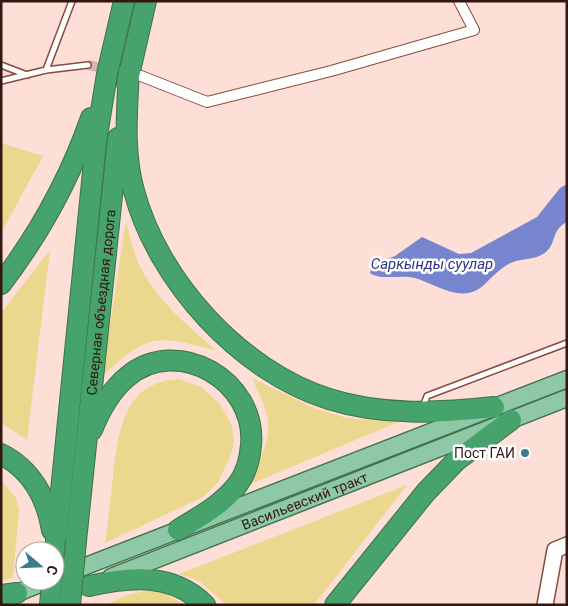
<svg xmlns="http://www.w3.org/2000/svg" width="568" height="606" font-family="Roboto,sans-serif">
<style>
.green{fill:#ebd78e}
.water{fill:#7785ce}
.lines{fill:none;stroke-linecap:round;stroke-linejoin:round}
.street-tunnel{stroke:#d5b7b0;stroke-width:10;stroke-dasharray:10 5;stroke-linecap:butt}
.lane-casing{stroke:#894a3c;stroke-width:8}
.street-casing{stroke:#894a3c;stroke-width:12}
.secondary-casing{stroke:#894a3c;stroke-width:18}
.primary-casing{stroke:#3f724c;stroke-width:19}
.highway-casing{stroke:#3f724c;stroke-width:22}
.lane{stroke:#fff;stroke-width:5}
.street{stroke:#fff;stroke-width:10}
.secondary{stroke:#fff;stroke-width:15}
.primary{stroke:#8fc8a6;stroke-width:16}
.highway{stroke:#45a36b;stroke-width:20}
.highway-bridge-casing{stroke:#3f724c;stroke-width:22;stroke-linecap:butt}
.highway-bridge{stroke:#45a36b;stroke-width:20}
.poi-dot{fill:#397d8c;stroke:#fff;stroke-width:2}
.labels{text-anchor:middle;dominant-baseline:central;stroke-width:5;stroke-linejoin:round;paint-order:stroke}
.street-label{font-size:14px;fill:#331812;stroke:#fff}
.poi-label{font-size:14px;fill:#331812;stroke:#fff;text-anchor:end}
.water-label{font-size:15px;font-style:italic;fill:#2d3388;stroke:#fff}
</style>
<rect width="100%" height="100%" fill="#fddfd7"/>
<g class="green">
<path d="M1,143L43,156L1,233Z"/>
<path d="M126,221C130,236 133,252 140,266C157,301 188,326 217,351C157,334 147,333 102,377Z"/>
<path d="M50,250L27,440L1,423V313Z"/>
<path d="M252,378L316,409L347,418L398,422L246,486C257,465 273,440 267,415C264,403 257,390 252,378Z"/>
<path d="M179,379L201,387L220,404L232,425L234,441L231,455L218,482L203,497L105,543C108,520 111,498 113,475C119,431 123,382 179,379Z"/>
<path d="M1,480L16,498L19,511L13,578L1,581Z"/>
<path d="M407,485L314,605H227L199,581L179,574Z"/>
<path d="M146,591H160L185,605H106L126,595Z"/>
</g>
<path class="water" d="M567,184V222C551,230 557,242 546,252C536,260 525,258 513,262C504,265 493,276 486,283C463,306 439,285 415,278C401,274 381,281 370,273L372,265L395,256L422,237L459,254L471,253L537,217L560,188Z"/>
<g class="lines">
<path class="street-tunnel" d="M88,65L111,70"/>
<g class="lane-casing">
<g id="lane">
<path d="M1,65L27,75"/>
<path d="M46,70L88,65"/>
<path d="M1,81L46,70L72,1"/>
<path d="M423,407L427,396L567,343"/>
</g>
</g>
<g class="street-casing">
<path id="street" d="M141,76L207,102L331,71L474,30L459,1"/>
</g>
<g class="secondary-casing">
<path id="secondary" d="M545,605L555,550L567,545"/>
</g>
<g class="primary-casing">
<g id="primary">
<path id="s1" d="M111,577L567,398"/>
<path d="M55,578L567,379"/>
<path d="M5,598L47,581"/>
</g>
</g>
<g class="highway-casing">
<g id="highway">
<path d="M129,71C127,111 123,152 134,191C158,281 240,371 329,399C383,416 439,413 494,407"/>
<path d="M127,84L146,1"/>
<path d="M1,284C40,233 70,178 91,118"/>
<path d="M92,430C100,410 110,391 127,377C177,334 257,381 251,445C250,458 246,473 238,484C222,505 200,516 178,530"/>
<path d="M1,454C31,469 47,498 52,530"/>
<path id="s2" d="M76,541L118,138"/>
<path d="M55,551L96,142L107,74L124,1"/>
<path d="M89,586C130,577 172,572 205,605"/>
<path d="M1,595L17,593"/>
<path d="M335,605L426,492L456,461L511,420"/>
</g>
</g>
<use href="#lane" class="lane"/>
<use href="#street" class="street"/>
<use href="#secondary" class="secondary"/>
<use href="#primary" class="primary"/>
<use href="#highway" class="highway"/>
<g class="highway-bridge-casing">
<g id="highway-bridge">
<path d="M50,605L52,581"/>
<path d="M70,605L76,541"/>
</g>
</g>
<use href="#highway-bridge" class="highway-bridge"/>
</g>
<circle class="poi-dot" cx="525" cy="453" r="5"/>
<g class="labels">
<g class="street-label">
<text stroke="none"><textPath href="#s2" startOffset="240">Северная объездная дорога</textPath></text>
<text stroke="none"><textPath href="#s1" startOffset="208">Васильевский тракт</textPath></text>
</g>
<g class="poi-label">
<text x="515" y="453">Пост ГАИ</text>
</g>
<g class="water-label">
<text x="432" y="264">Саркынды суулар</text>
</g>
</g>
<rect width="568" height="606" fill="none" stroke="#331812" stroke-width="5"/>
<g transform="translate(40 566) rotate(109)"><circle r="24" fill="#ffffff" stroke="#ada3a0"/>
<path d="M0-4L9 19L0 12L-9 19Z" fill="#397d8c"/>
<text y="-8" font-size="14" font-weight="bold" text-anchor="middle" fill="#331812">С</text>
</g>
</svg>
